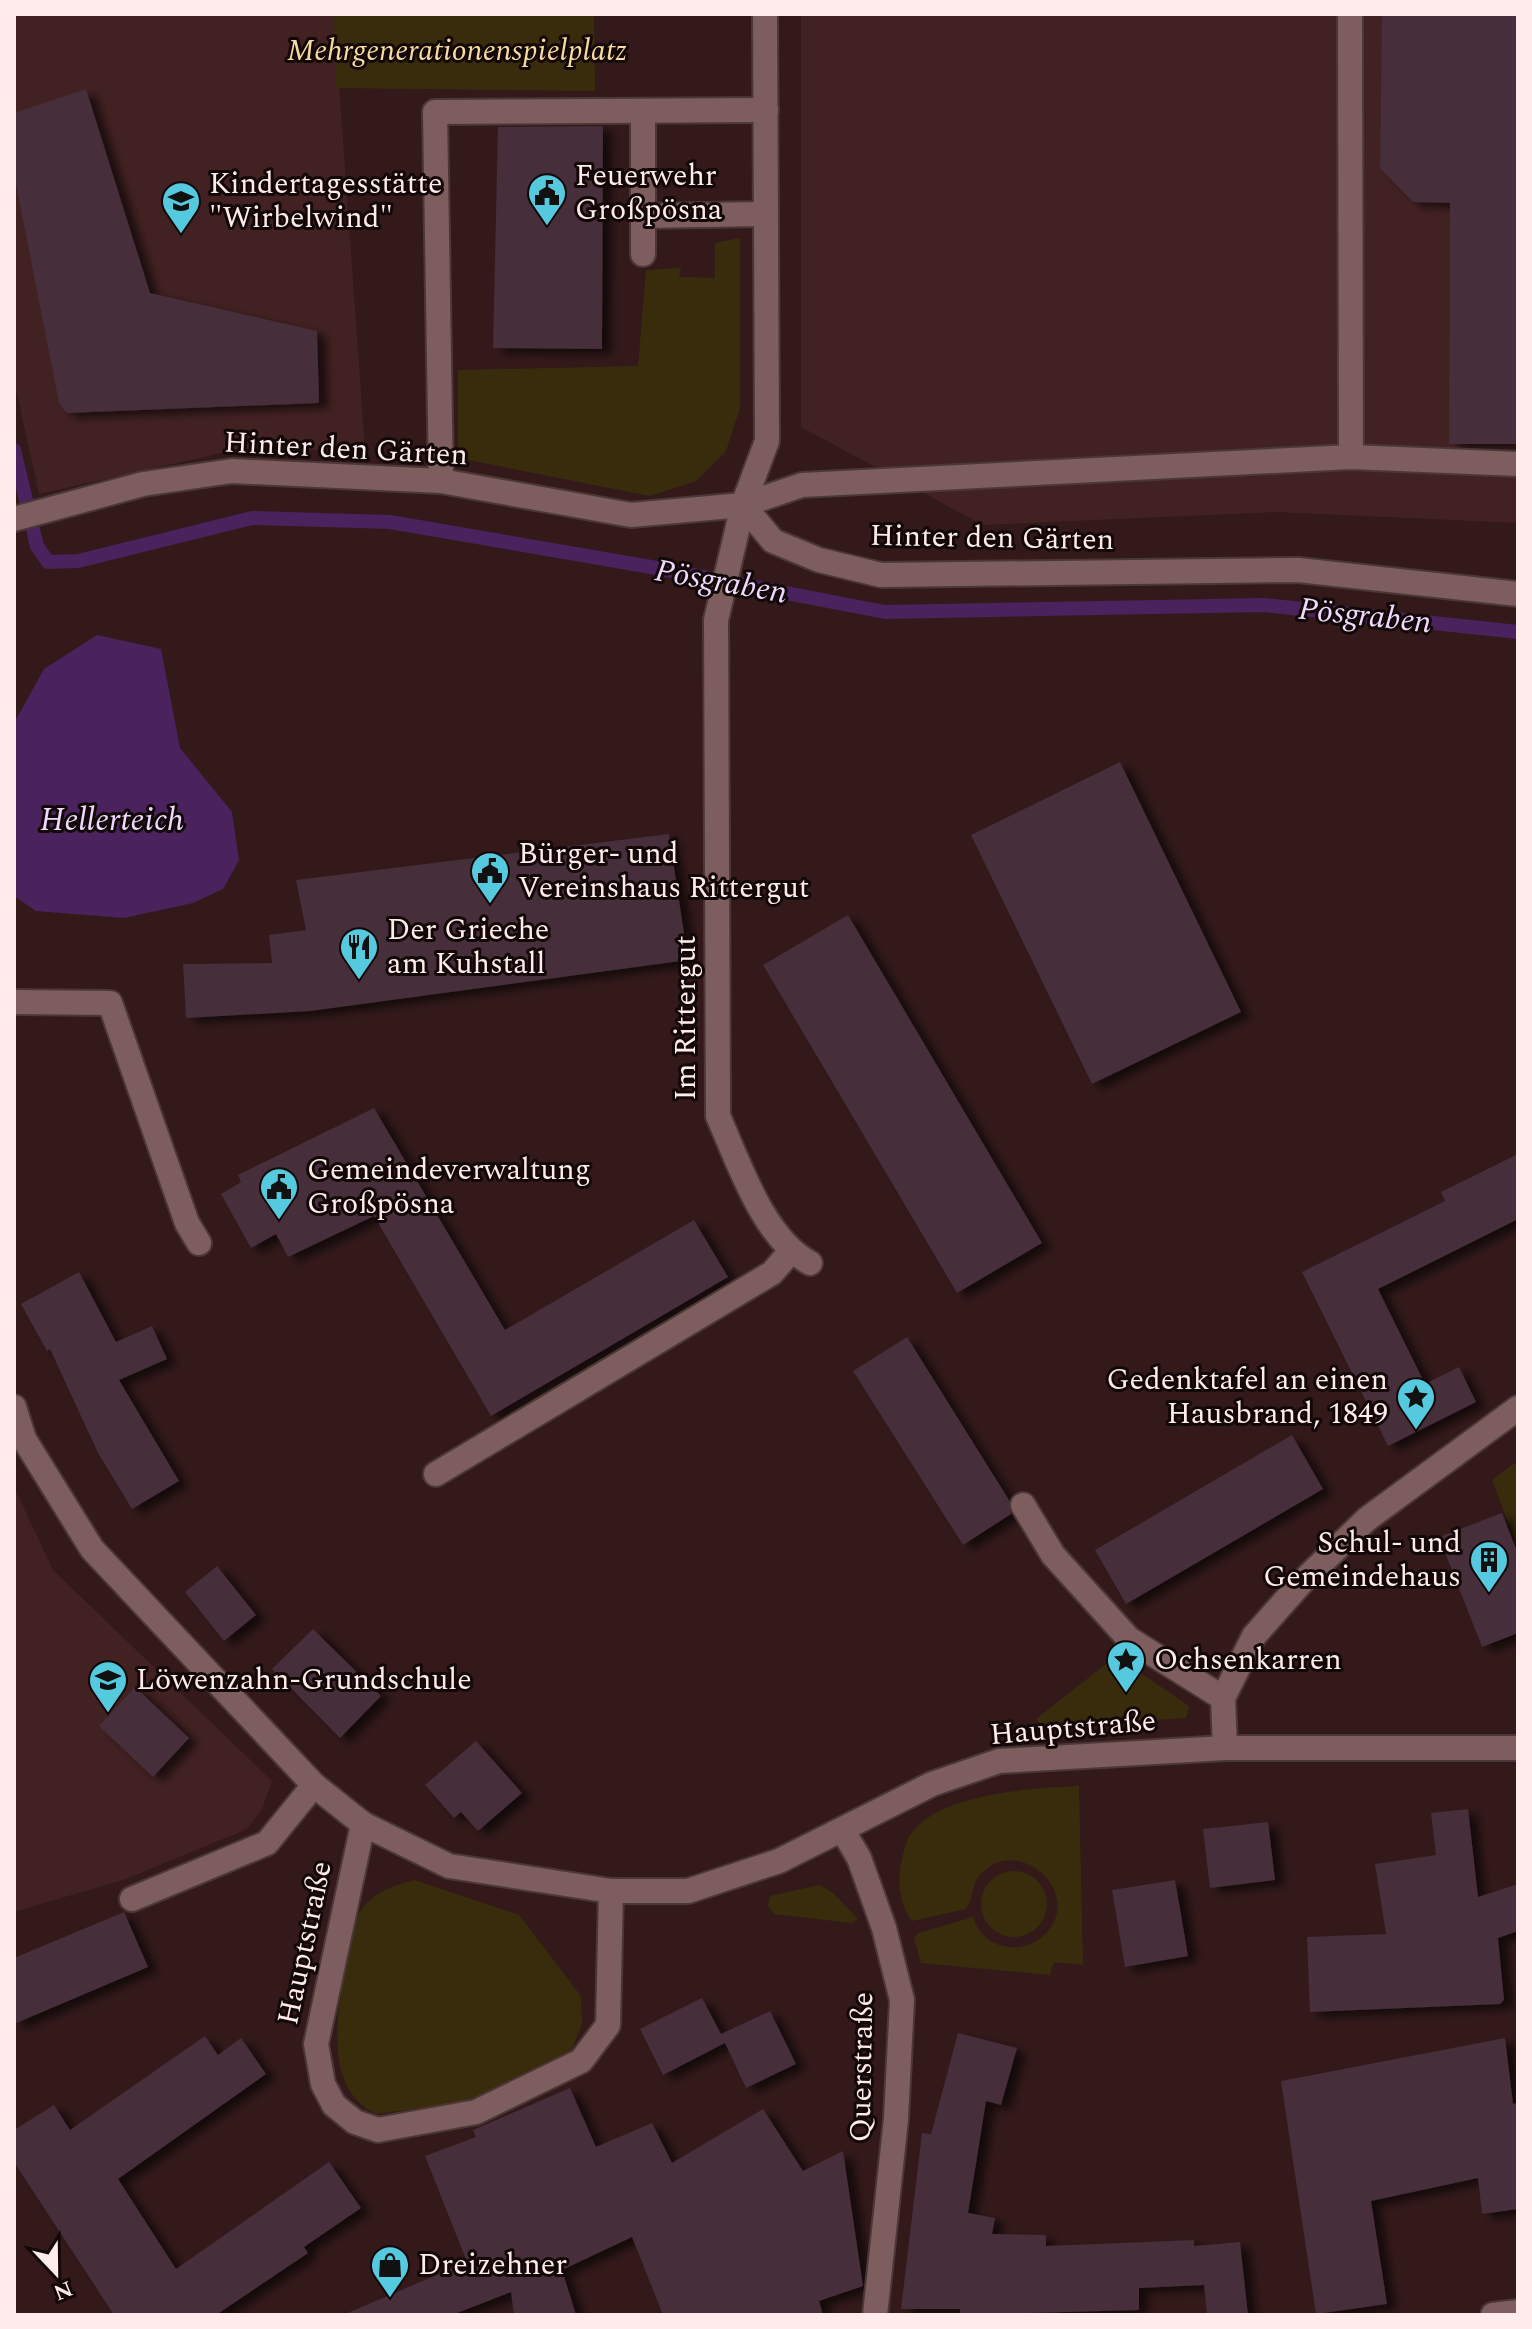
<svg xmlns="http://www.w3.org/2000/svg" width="1532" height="2329" font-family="Spectral,serif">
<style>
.built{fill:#422122}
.green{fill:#392c0d}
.water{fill:#49225e}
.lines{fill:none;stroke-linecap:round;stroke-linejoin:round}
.stream{stroke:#49225e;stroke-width:14}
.building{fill:#462d3b;filter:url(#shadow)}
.minor-casing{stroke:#4c3738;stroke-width:28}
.minor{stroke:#7d5d5d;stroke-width:24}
.labels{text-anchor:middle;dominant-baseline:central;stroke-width:6;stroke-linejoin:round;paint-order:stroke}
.park-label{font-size:30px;font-style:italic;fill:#f8db9f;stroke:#130808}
.poi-label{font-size:30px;fill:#ffebeb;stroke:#130808;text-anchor:start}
.street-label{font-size:30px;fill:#ffebeb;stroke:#130808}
.water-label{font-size:32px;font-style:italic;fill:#efd9fe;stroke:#130808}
</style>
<defs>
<filter id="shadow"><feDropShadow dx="9" dy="5" stdDeviation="4" flood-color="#0009"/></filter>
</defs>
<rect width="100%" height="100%" fill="#33191a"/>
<g class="built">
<path d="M14,14H334L365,450H235L39,494L14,381Z"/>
<path d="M801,14H1518V523L1277,512L983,525L801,427Z"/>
<path d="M14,1487L53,1570L272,1781L262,1809L247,1829L126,1879L14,1912Z"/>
</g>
<g class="green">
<path d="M334,14H594L595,91L336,88Z"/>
<path d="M740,238V408L726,451L696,481L650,496L458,458V370L638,366L646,270L681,268L679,277L715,278V243Z"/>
<path d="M1518,1461V1549L1492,1480Z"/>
<path d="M1116,1656L1189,1706L1186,1718L1044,1727L1036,1719Z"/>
<path d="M1079,1786L1083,1965L1054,1962L1050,1975L921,1963L914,1938L919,1933L973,1917C978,1934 991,1945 1009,1947C1021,1949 1034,1944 1043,1936C1088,1896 1018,1830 979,1876C971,1886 973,1900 966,1909L912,1921C901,1907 897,1884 901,1864C903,1855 905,1843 910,1835C938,1793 1034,1788 1079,1786Z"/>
<circle cx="1014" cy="1904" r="33"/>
<path d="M414,1880L519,1915L581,1996L582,2024L570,2054L551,2069L469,2102L376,2114C325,2089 337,2021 343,1975C347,1953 348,1928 361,1910C374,1892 393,1886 414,1880Z"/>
<path d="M819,1885L832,1892L858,1919L851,1923L774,1914L768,1906L770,1896Z"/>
</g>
<path class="water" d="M97,635L161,649L180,748L232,812L239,860L223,889L193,903L124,918L36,911L14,896V723L44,669Z"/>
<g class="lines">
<path class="stream" d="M14,450L37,546L48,562L78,561L252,518L390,522L651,567L885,612L1264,605L1518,632"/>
</g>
<g class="building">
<path d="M1382,14H1518V444H1449L1450,203L1413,202L1380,168Z"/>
<path d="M86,89L150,293L317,331L319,403L67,413L59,403L14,174V113Z"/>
<path d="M603,126L602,349L493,348L498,127Z"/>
<path d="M1120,762L1241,1012L1092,1084L971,835Z"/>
<path d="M669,834L688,960L310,1011L186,1018L183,964L272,963L269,935L306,930L296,880Z"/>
<path d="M848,915L1042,1243L957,1293L763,965Z"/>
<path d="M374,1108L505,1330L694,1220L728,1277L491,1416L374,1216L288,1257L276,1234L251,1248L221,1194L241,1182L238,1175Z"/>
<path d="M1518,1154V1219L1378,1289L1425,1384L1459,1367L1476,1402L1388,1446L1302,1272L1445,1201L1441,1192Z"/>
<path d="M79,1272L116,1342L152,1326L167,1359L119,1380L179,1481L132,1509L98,1453L50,1349L47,1351L21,1304Z"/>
<path d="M907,1337L1009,1500L1011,1514L963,1545L853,1371Z"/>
<path d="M1292,1435L1323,1489L1126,1604L1095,1550Z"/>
<path d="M1502,1513L1518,1554V1633L1482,1647L1439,1537Z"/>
<path d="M217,1566L256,1615L224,1641L185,1592Z"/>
<path d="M313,1629L381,1696L340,1738L272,1669Z"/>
<path d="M135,1687L189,1738L153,1777L99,1726Z"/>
<path d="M476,1741L522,1793L478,1831L461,1812L454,1818L425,1785Z"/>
<path d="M1468,1809L1478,1897L1518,1884V1931L1498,1938L1504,2000L1500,2004L1310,2012L1307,1937L1386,1934L1375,1864L1436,1855L1431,1813Z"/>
<path d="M1268,1822L1275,1880L1210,1888L1203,1829Z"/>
<path d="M1175,1880L1188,1956L1125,1967L1112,1890Z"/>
<path d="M124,1912L148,1967L14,2024V1958Z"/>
<path d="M702,1998L721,2034L770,2011L796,2064L746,2088L725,2043L663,2075L640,2029Z"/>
<path d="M958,2033L1017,2048L1001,2105L986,2101L968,2213L995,2218L992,2234L1046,2235V2246L1194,2240V2246L1240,2242L1248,2315H1207L1204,2285L1139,2288V2310L960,2315V2309H901L922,2133L931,2134Z"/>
<path d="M205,2036L218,2055L241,2038L266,2074L118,2179L176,2269L329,2162L361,2208L304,2247L308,2253L216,2315H114L14,2162V2130L54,2105L70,2130Z"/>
<path d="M1505,2038L1513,2104L1518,2103V2209L1482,2214L1478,2178L1371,2201L1387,2304L1316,2314L1281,2081Z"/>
<path d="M570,2088L596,2147L652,2123L672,2163L763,2109L803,2171L843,2151L863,2286L819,2301L823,2315H663L632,2237L562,2270L576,2315H514L511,2292L452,2315H343L467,2262L425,2156L476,2137L473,2130Z"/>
</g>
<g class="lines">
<g class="minor-casing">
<g id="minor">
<path d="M765,14L767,441L743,505L716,620L718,1116C739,1163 763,1238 810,1263"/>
<path d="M1350,14L1351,457"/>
<path d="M643,111V216L766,214"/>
<path d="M643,216V254"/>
<path d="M441,481L435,112L766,110"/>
<path d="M743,505L773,541L819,560L881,575L1298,570L1518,594"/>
<path d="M14,519L143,484L232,471L441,481L631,515L743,505L802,485L1351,457L1518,464"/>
<path d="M14,1002L110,1003L187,1223L199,1243"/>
<path d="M14,1407L24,1439L92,1549L314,1785L363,1824L449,1866L611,1891H688L779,1861L932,1784L999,1761L1225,1748H1518"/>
<path d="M436,1474L772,1273L790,1252"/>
<path d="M1023,1505L1053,1555L1129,1639L1223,1698L1225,1748"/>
<path d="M1223,1698L1254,1636L1301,1583L1367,1519L1518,1408"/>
<path d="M363,1824L316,2044L323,2084L334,2105L355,2122L378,2130L476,2112L581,2061L608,2025L611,1891"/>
<path d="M843,1831L859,1858L884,1928L902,2000L896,2119L875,2315"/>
<path d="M132,1899L267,1843L314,1785"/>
<path d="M1493,2315L1518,2312"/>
</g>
</g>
<use href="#minor" class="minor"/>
</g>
<defs>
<g id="civic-pin" transform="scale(2)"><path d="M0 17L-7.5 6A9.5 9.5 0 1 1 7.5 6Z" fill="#55cadf" stroke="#130808"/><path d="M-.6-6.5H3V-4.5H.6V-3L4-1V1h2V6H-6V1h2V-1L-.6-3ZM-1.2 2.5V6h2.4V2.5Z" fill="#111"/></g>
<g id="school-pin" transform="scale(2)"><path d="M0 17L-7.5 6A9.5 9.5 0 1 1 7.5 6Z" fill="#55cadf" stroke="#130808"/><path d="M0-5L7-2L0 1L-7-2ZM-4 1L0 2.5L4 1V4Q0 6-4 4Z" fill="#111"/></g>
<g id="restaurant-pin" transform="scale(2)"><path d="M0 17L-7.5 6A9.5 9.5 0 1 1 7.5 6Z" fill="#55cadf" stroke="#130808"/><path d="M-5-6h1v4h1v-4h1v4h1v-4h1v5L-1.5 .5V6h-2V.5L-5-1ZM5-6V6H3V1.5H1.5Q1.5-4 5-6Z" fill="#111"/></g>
<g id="sight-pin" transform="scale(2)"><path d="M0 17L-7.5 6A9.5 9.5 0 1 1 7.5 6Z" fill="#55cadf" stroke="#130808"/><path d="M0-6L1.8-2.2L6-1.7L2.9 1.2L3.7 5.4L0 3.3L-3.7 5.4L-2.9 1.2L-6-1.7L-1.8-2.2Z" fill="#111"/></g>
<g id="building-pin" transform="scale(2)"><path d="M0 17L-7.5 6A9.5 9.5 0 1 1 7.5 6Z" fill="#55cadf" stroke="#130808"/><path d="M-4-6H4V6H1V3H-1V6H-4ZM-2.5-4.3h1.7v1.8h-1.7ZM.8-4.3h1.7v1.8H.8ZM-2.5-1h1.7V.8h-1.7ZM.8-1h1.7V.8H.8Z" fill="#111"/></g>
<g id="shop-pin" transform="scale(2)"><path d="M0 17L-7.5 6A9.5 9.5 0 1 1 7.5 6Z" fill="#55cadf" stroke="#130808"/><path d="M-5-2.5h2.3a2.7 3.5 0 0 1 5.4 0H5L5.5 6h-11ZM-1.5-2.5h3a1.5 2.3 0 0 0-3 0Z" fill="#111"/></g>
</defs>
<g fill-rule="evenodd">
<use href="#civic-pin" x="547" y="193"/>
<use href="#school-pin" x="181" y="201"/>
<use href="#civic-pin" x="490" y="871"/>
<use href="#restaurant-pin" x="359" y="947"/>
<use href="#civic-pin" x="279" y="1187"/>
<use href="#sight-pin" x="1416" y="1397"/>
<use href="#building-pin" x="1489" y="1560"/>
<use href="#sight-pin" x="1126" y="1660"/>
<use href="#school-pin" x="108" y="1680"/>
<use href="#shop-pin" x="390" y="2265"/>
</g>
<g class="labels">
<g class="park-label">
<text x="457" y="51">Mehrgenerationenspielplatz</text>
</g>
<g class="poi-label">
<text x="575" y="176">Feuerwehr<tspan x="575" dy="34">Großpösna</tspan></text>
<text x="209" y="184">Kindertagesstätte<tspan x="209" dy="34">"Wirbelwind"</tspan></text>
<text x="518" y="854">Bürger- und<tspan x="518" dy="34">Vereinshaus Rittergut</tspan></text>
<text x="387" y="930">Der Grieche<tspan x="387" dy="34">am Kuhstall</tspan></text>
<text x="307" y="1170">Gemeindeverwaltung<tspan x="307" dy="34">Großpösna</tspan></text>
<text x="1388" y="1380" text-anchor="end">Gedenktafel an einen<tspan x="1388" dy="34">Hausbrand, 1849</tspan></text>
<text x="1461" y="1543" text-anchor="end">Schul- und<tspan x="1461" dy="34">Gemeindehaus</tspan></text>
<text x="1154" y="1660">Ochsenkarren</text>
<text x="136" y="1680">Löwenzahn-Grundschule</text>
<text x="418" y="2265">Dreizehner</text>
</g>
<g class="street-label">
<text transform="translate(346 449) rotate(3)">Hinter den Gärten</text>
<text transform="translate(992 538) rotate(1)">Hinter den Gärten</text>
<text transform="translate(686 1018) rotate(-90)">Im Rittergut</text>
<text transform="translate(1073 1728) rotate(-5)">Hauptstraße</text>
<text transform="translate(305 1943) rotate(-78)">Hauptstraße</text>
<text transform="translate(862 2067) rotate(-89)">Querstraße</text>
</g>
<g class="water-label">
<text transform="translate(721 582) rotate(10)">Pösgraben</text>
<text transform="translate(1365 616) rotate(6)">Pösgraben</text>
<text x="112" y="820">Hellerteich</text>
</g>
</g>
<rect width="1532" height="2329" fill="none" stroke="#ffebeb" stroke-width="32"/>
<g transform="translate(56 2273) rotate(158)" stroke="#130808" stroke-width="6" paint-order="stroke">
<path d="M0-6L14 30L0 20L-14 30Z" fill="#ffebeb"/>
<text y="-12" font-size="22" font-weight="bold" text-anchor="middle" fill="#ffebeb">N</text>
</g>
</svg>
